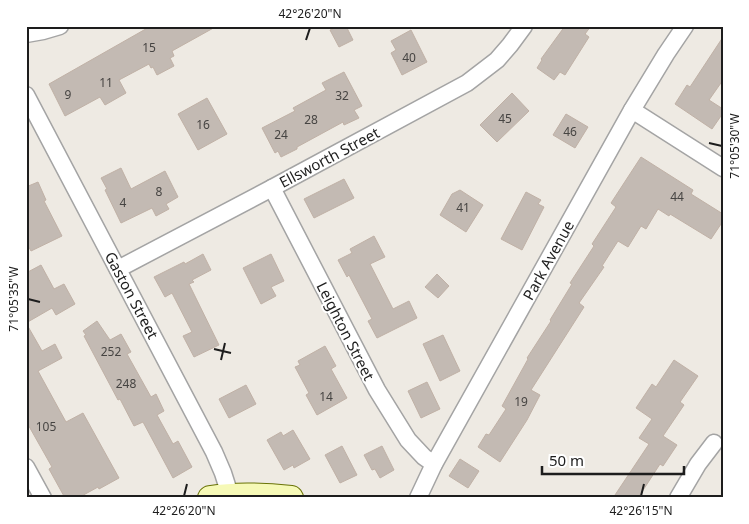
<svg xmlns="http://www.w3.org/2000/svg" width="749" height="524" font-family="'Noto Sans',sans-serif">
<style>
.building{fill:#c3bab3;stroke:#c0b1a6}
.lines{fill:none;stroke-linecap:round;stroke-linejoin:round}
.street-casing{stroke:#a4a4a4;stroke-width:19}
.secondary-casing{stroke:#697306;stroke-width:26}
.street{stroke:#fff;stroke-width:16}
.secondary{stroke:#f6f9b7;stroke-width:24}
.ticks{fill:none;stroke:#1d1d1d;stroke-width:2}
.labels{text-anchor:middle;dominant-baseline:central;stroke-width:4;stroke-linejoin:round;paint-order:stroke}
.number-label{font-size:12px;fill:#464442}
.street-label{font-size:15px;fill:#1d1d1d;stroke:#fff}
.neatline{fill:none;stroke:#1d1d1d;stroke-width:2}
.ticks-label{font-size:12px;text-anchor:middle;fill:#1d1d1d}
</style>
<rect width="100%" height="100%" fill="#eeeae3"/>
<g class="building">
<path d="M151,26H217L172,51L174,56L170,58L174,66L157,75L153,67L151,68L149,64L119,80L126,93L105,105L100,97L65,116L49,84Z"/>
<path d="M339,26H346L353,40L339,47L330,30Z"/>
<path d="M565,26H591L585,34L589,37L565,75L560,72L554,80L537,68L542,60L541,59Z"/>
<path d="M411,30L427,62L402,75L391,53L396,50L391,41Z"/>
<path d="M723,37V80L709,100L723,109V113L712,129L675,104L687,85L690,87Z"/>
<path d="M344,72L362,106L354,110L359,118L344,125L343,122L297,147V149L281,157L278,151L275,153L262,128L295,111L293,108L326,90L322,83Z"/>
<path d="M512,93L529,111L497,142L480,125Z"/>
<path d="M207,98L227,134L198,150L178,114Z"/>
<path d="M566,114L588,127L575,148L553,135Z"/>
<path d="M641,157L693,190L691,194L723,214V221L711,239L670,214L669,216L658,209L646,229L641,226L628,247L618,241L602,266L604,267L579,303L584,307L531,390L540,395L527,420L500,462L478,447L486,434L489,435L506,409L502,406L528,359L527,358L551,321L550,320L572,284L570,283L594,246L592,244L616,207L611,203Z"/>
<path d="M121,168L131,189L165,171L178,197L166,204L169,209L156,216L152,208L121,223L105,190L107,189L101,178Z"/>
<path d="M344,179L354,198L314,218L304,199Z"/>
<path d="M38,182L46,200L44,201L62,236L31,251L26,242V187Z"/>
<path d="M460,190L483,205L466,232L440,215L452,194Z"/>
<path d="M526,192L541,200L538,204L544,207L522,250L501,239Z"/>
<path d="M374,236L385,257L370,264L393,309L409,301L417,318L377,338L368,321L372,319L349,275L347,277L338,260L352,253L350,249Z"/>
<path d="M203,254L211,270L192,280L194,282L189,284L219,345L194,357L183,336L192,332L172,293L165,297L154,277L184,262L185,264Z"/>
<path d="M271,254L284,281L271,287L276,296L261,304L243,268Z"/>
<path d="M41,265L54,289L64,284L75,304L56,315L52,308L26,323V273Z"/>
<path d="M437,274L449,286L438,298L425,287Z"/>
<path d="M97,321L110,340L121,334L131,352L127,354L151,397L156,394L164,411L157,415L173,444L178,441L192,467L173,478L143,422L134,426L120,399L118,400L84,336L86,335L83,331Z"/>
<path d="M26,323L42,351L55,344L62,358L38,371L66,422L83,413L119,478L99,489L98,487L78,498H65L49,469L52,467L26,421Z"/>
<path d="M443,335L460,371L440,381L423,344Z"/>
<path d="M325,346L336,366L331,369L347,398L317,415L306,395L309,393L295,367L300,365L298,361Z"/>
<path d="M674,360L698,376L680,402L684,405L663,436L677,445L663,466L660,464L638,498H613L649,444L639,438L652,419L636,408L652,384L656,387Z"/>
<path d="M427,382L440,409L421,418L408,391Z"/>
<path d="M246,385L256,404L229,418L219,399Z"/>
<path d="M293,430L310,459L294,468L293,465L284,470L267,440L281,432L283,436Z"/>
<path d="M342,446L357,475L340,483L325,455Z"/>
<path d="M382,446L394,470L380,478L375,469L372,470L364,455Z"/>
<path d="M460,459L479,471L468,488L449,476Z"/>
</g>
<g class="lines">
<g class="street-casing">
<g id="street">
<path d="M26,34L43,31L60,26"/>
<path d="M26,95L214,452L223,473L231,498"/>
<path d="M632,110L723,168"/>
<path d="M272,188L377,390L408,440L424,457L434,464"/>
<path d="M118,269L272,188L467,83L497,60L510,45L524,26"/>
<path d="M26,467L43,498"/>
<path d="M418,498L434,464L632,110L666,54L685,26"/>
<path d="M678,498L698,464L714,443"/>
</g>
</g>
<g class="secondary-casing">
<path id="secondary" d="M210,498C237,494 263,495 291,498"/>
</g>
<use href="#street" class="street"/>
<use href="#secondary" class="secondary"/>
</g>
<path class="ticks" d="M306,40L310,28M709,143L722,146M28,299L40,302M214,349L231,353M221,360L225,343M184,496L187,484M641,496L644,484"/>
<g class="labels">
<g class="number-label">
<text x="149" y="47">15</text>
<text x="409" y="57">40</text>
<text x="106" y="82">11</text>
<text x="68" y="94">9</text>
<text x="342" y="95">32</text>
<text x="505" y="118">45</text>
<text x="311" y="119">28</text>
<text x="203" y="124">16</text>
<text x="570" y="131">46</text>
<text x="281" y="134">24</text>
<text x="159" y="191">8</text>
<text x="677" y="196">44</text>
<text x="123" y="202">4</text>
<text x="463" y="207">41</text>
<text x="111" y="351">252</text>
<text x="126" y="383">248</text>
<text x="326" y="396">14</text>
<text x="521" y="401">19</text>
<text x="46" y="426">105</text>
</g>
<g class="street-label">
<text transform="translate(329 157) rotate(-28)">Ellsworth Street</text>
<text transform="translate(548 260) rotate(-61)">Park Avenue</text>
<text transform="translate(132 295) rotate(62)">Gaston Street</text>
<text transform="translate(346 331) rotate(63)">Leighton Street</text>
</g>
</g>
<rect width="749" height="524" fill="none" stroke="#ffffff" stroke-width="55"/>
<path d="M542 466v8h142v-8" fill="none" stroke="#1d1d1d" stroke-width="2.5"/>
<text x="549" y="466" font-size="15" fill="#1d1d1d" stroke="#ffffff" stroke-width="4" paint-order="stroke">50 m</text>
<rect x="28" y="28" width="694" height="468" class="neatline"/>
<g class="ticks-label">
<text x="310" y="18">42°26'20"N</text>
<text transform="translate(735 146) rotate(-90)" y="4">71°05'30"W</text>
<text transform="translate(14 299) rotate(-90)" y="4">71°05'35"W</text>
<text x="184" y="515">42°26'20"N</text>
<text x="641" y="515">42°26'15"N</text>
</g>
</svg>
